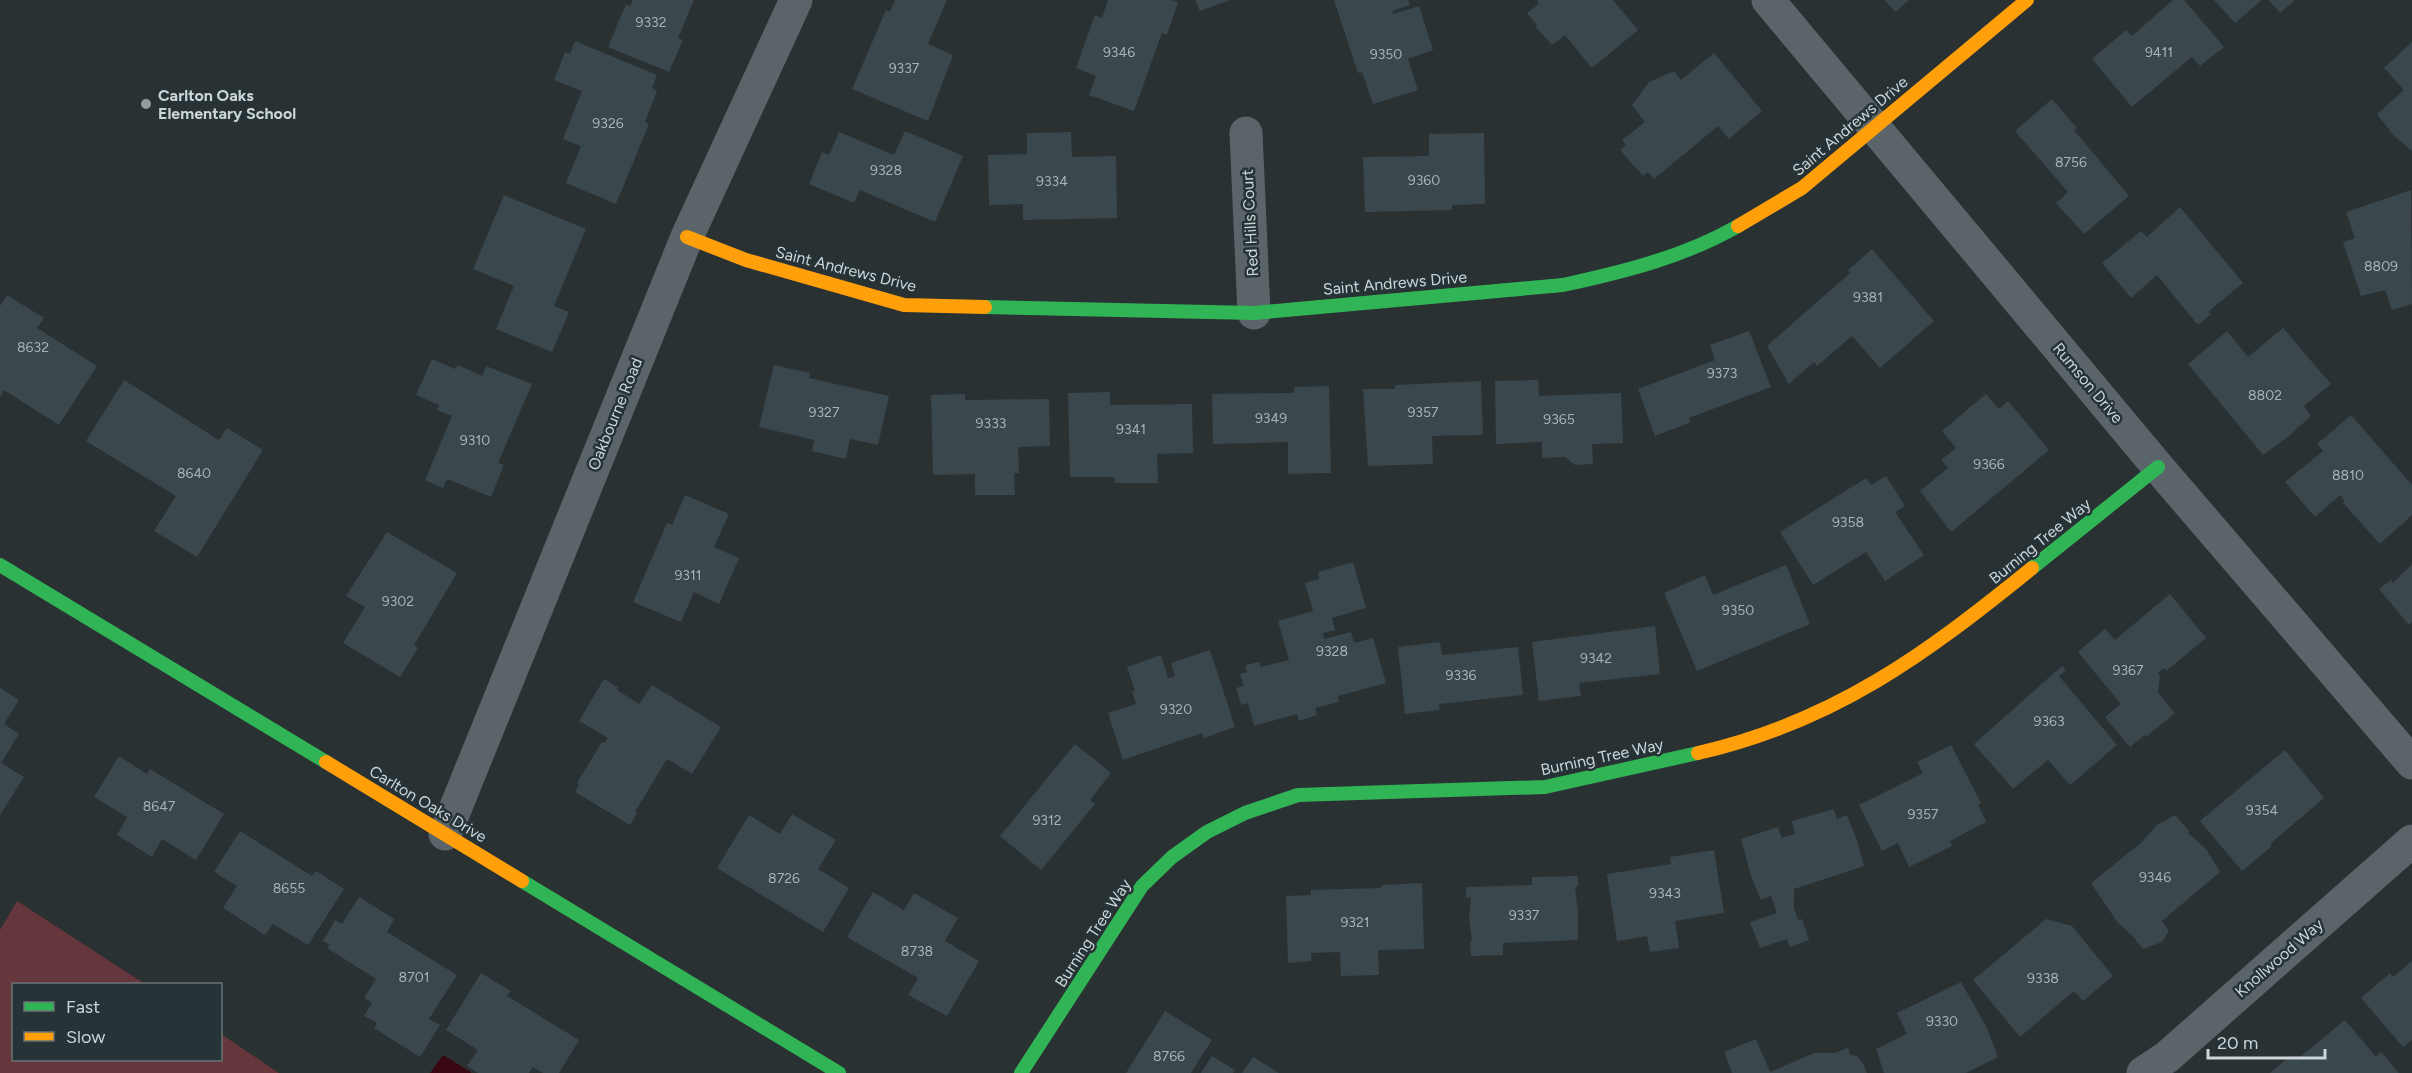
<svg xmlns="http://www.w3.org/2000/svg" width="2412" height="1073" font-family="Figtree,sans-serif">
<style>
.green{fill:#65363c}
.water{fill:#390712}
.building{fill:#3a474c}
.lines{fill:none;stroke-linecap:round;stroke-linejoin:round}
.street{stroke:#5b6569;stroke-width:33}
.fast{stroke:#30b455;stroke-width:14}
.slow{stroke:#ff9f0a;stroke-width:14}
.poi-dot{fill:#949c9e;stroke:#263337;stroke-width:2}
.labels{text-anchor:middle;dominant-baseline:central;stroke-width:5;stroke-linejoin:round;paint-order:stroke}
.number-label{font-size:14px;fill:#a8b2b4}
.poi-label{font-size:16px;font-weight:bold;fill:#cdd5d7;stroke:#263337;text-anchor:start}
.street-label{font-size:16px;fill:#cdd5d7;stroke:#263337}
</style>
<rect width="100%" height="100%" fill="#2a3133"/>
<path class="green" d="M17,901L145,984H14V1060H220L221,1034L279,1073H0V930Z"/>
<path class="water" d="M443,1055L471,1072V1073H430Z"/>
<g class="building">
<path d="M633,0H694L678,38L683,40L669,72L608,47L626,4L630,6Z"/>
<path d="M895,0H947L928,44L953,55L928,121L852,89L886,10L890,12Z"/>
<path d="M1108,0H1172L1178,2L1167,35L1162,33L1134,111L1089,95L1096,76L1076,68L1095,15L1102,18Z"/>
<path d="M1195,0H1230L1200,11Z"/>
<path d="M1334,0H1408L1410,5L1392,11L1393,14L1419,6L1433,50L1408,59L1418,90L1373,104L1362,72L1358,73Z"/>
<path d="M1539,0H1613L1638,30L1592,68L1565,35L1552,45L1535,26L1537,25L1527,13L1539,4L1537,2Z"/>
<path d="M1885,0H1909L1895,12Z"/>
<path d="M2173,0H2184L2224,47L2200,66L2192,57L2132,107L2092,59L2126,30L2132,36Z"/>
<path d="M2214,0H2262L2235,23Z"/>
<path d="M2269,0H2295L2280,13Z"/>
<path d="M575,41L657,75L652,88L657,91L645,122L649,124L616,204L566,183L581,146L563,139L582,91L554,80L565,52L570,54Z"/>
<path d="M2412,42V151L2394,136L2377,114L2404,90L2384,68Z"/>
<path d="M1714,53L1762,111L1729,139L1718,126L1654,179L1648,172L1643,176L1620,150L1626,145L1622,140L1645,122L1632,105L1649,82L1674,71L1681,80Z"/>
<path d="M2052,99L2077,128L2074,130L2129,196L2084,234L2056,203L2068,192L2015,131Z"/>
<path d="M905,131L963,156L935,222L860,190L854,203L809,184L822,152L829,155L839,132L894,155Z"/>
<path d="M1071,132L1072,157L1116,156L1117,218L1023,220V204L989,205L988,155L1027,154V133Z"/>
<path d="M1484,133L1485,204L1452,205V210L1365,212L1363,157L1429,156V134Z"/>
<path d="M2411,190L2412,304L2392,310L2385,290L2361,296L2343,242L2355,238L2346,212Z"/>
<path d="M504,195L586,229L554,306L569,312L552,352L496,329L514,286L473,269Z"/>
<path d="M2180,207L2243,283L2208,312L2211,314L2198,325L2157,275L2131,298L2102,263L2141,231L2147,237Z"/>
<path d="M1872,249L1934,321L1880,368L1852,336L1817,366L1814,362L1789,384L1767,346L1850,273L1848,270Z"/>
<path d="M7,295L44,318L37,328L97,366L59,425L4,390L0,397V306Z"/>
<path d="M2283,328L2331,384L2304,406L2311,416L2289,436L2263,455L2188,364L2227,331L2248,357Z"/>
<path d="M1749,331L1771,387L1689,418L1691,422L1655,436L1638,389L1715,360L1710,345Z"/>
<path d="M432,359L455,369L458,365L482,376L486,366L532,384L498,463L504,465L491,497L447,479L443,488L425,480L452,416L437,410L439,405L416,395Z"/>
<path d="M774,365L810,373L809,378L889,396L878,445L850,439L846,459L812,451L814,440L759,427Z"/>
<path d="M124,380L219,440L227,428L263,450L197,557L154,531L176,496L86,441Z"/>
<path d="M1538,380L1539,396L1621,393L1623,443L1592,444L1593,464L1575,465L1565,457L1542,458V442L1496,444L1495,381Z"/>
<path d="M1481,381L1483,435L1432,436L1433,464L1368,466L1363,389H1395V385Z"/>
<path d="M1329,386L1331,473L1288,474V442L1213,444L1212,394L1294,393V387Z"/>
<path d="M1110,392V405L1192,404L1193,453L1157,454L1158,483H1115L1114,477H1070L1068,393Z"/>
<path d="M965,394V400L1049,399L1050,446L1018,447L1019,473H1014L1015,495H975V474L933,475L931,395Z"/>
<path d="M1986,394L1999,409L2008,401L2049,450L1951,532L1920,491L1948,468L1941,460L1956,448L1942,431Z"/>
<path d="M2351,415L2412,485V515L2380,544L2343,503L2345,502L2340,495L2315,517L2285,482L2323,451L2317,444Z"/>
<path d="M1886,476L1905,506L1895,512L1924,555L1885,581L1866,552L1813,585L1780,532L1866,478L1871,485Z"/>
<path d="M685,495L729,514L714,547L739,558L719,604L694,592L681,622L633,602L667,523L672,525Z"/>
<path d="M387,532L457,573L414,645L418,648L400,677L343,643L365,607L346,596Z"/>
<path d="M1353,562L1366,608L1332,618L1335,630L1323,633L1324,639L1351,632L1354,643L1373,638L1386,683L1338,696L1339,702L1315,708L1317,715L1299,721L1297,714L1254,726L1248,703L1241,705L1236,688L1244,686L1240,674L1247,672L1245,665L1259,662L1261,667L1289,660L1278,621L1313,611L1305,583L1319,579L1318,572Z"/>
<path d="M2412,564V622L2409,625L2379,589L2391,580L2393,583Z"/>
<path d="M1786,565L1810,624L1697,671L1664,593L1705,575L1713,595Z"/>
<path d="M2170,594L2206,638L2166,671L2164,668L2158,673L2160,676L2158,693L2175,713L2146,737L2145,735L2130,747L2105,717L2121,704L2078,652L2105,629L2115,640Z"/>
<path d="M1655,626L1660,674L1579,683L1581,696L1539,701L1532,642Z"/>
<path d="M1440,642L1442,655L1518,647L1523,695L1439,704L1440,710L1405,714L1398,647Z"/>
<path d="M1210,650L1235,727L1204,738L1202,733L1123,760L1108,713L1136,704L1132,691H1135L1127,667L1161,655L1168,678L1175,676L1171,663Z"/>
<path d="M2062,666L2066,670L2059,676L2117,745L2070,785L2048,760L2013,789L1974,744Z"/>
<path d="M604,679L618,687L617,690L639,704L652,685L721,727L692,774L667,759L635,812L637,813L630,825L575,792L579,784L577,783L602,742L604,743L608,738L579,721Z"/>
<path d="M0,688L19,700L4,724L19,734L1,763L24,777L0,815Z"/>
<path d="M1075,744L1111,773L1090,800L1095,804L1041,870L1000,836Z"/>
<path d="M1951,745L1981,803L1978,804L1986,822L1950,841L1952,846L1909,867L1898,843L1882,851L1859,805L1923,773L1917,762Z"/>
<path d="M2285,750L2324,798L2270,844L2272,846L2242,871L2200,821Z"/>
<path d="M119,756L147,774L150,769L224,814L196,860L162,839L152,857L117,835L127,817L94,797Z"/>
<path d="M1834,809L1837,819L1847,815L1857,840L1864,866L1794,889V908L1798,920L1802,919L1809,940L1790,947L1787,939L1760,948L1750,922L1777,913L1771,896L1761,900L1751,876L1741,839L1778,827L1782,838L1795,834L1792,821Z"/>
<path d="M792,814L836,840L818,869L849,888L823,932L717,868L749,815L780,834Z"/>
<path d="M2175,815L2189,831L2188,833L2206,849L2220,872L2162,921L2169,931L2162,942L2143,949L2135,940L2136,939L2118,923L2091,883L2142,842L2157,825Z"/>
<path d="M240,831L312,876L316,871L344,889L308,945L273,924L265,935L223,908L237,886L214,872Z"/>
<path d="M1714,850L1724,913L1675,921L1679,948L1650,952L1647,936L1617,941L1607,874L1671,864L1670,857Z"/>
<path d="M1578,876V886L1575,887L1578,912V940L1503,943V955L1471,956L1470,941H1472L1469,918L1471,897L1466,898V887L1532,885V877Z"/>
<path d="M1422,883L1424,949L1378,950L1379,975L1341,976L1340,952L1311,953V961L1288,963L1286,896L1311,895V890L1381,888V885Z"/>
<path d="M873,892L904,910L914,893L958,918L945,941L979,961L947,1016L908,995L918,978L847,937Z"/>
<path d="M359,897L394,919L387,932L457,975L429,1019L440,1025L420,1057L374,1028L377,1023L364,1016L372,1003L364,998L376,979L327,948L330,945L323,941L335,920L342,924Z"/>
<path d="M2046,919L2072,926L2113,976L2083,1001L2074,991L2020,1037L1973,980Z"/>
<path d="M2412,961V1040L2403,1047L2361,998L2390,973L2393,977Z"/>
<path d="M481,973L511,991L507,996L579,1040L559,1073H543L533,1067L529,1073H478L467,1066L478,1050L446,1030Z"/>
<path d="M1961,982L1987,1028L1998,1057L1966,1073H1884L1876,1049L1907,1034L1897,1013Z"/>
<path d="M1165,1011L1212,1040L1191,1073H1126Z"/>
<path d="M2345,1020L2376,1057L2381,1052L2399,1073H2270L2291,1055L2296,1060Z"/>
<path d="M1756,1039L1770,1072L1814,1053H1835L1848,1048L1850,1055L1857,1056L1863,1064L1867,1073H1732L1724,1052Z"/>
<path d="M1212,1056L1235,1070L1233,1073H1201Z"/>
<path d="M1253,1057L1279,1073H1242Z"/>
</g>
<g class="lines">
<g class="street">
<path d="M1768,0L2158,467L2412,763"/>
<path d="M1246,133L1254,313"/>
<path d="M445,834L687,237L796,0"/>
<path d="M2143,1073L2167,1057L2412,841"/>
</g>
<g class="fast">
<path d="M985,307L1254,313L1563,285C1623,272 1684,257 1738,226"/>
<path d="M0,565L326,762"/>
<path d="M2032,568L2158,467"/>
<path d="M522,881L839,1073"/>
<path d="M1021,1073L1142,886L1172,857L1207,832L1245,813L1298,795L1545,787L1698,753"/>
</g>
<g class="slow">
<path d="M1738,226L1802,188L2027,0"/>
<path d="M687,237L746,260L904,305L985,307"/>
<path d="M1698,753C1834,722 1926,654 2032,568"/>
<path d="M326,762L522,881"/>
</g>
</g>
<circle class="poi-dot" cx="146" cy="104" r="6"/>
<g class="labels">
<g class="number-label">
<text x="651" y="22">9332</text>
<text x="1119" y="52">9346</text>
<text x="2159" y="52">9411</text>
<text x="1386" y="54">9350</text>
<text x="904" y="68">9337</text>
<text x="608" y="123">9326</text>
<text x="2071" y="162">8756</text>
<text x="886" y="170">9328</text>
<text x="1424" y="180">9360</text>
<text x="1052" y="181">9334</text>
<text x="2381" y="266">8809</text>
<text x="1868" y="297">9381</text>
<text x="33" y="347">8632</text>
<text x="1722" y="373">9373</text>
<text x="2265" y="395">8802</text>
<text x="824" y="412">9327</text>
<text x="1423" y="412">9357</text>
<text x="1271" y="418">9349</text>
<text x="1559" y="419">9365</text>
<text x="991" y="423">9333</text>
<text x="1131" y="429">9341</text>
<text x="475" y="440">9310</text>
<text x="1989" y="464">9366</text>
<text x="194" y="473">8640</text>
<text x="2348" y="475">8810</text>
<text x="1848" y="522">9358</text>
<text x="688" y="575">9311</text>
<text x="398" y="601">9302</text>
<text x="1738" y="610">9350</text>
<text x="1332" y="651">9328</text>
<text x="1596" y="658">9342</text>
<text x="2128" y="670">9367</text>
<text x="1461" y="675">9336</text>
<text x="1176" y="709">9320</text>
<text x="2049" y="721">9363</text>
<text x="159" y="806">8647</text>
<text x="2262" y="810">9354</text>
<text x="1923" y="814">9357</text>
<text x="1047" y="820">9312</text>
<text x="2155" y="877">9346</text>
<text x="784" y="878">8726</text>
<text x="289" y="888">8655</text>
<text x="1665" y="893">9343</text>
<text x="1524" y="915">9337</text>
<text x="1355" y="922">9321</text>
<text x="917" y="951">8738</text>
<text x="414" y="977">8701</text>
<text x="2043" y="978">9338</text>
<text x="1942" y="1021">9330</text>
<text x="1169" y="1056">8766</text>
</g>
<g class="poi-label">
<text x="158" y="95">Carlton Oaks<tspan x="158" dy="18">Elementary School</tspan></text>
</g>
<g class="street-label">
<text transform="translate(1850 126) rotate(-40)">Saint Andrews Drive</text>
<text transform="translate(1250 223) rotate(-93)">Red Hills Court</text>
<text transform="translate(846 269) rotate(14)">Saint Andrews Drive</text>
<text transform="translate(1395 283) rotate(-5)">Saint Andrews Drive</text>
<text transform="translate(2088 383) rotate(50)">Rumson Drive</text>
<text transform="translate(615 414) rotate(-68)">Oakbourne Road</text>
<text transform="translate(2040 541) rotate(-39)">Burning Tree Way</text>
<text transform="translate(1602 757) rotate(-12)">Burning Tree Way</text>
<text transform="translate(428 804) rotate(31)">Carlton Oaks Drive</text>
<text transform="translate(1093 933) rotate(-57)">Burning Tree Way</text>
<text transform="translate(2279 958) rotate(-41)">Knollwood Way</text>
</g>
</g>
<rect x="12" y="983" width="210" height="78" fill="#263337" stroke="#697477" stroke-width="1.5"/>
<rect x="24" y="1002" width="30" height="9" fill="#30b455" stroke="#697477" stroke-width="1.5"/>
<text x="66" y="1013" font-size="18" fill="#cdd5d7">Fast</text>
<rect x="24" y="1032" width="30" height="9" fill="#ff9f0a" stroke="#697477" stroke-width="1.5"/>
<text x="66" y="1043" font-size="18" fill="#cdd5d7">Slow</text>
<path d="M2208 1049v9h117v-9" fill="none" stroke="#cdd5d7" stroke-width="3"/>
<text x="2217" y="1049" font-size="18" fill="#cdd5d7" stroke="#263337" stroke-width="4.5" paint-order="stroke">20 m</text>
</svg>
